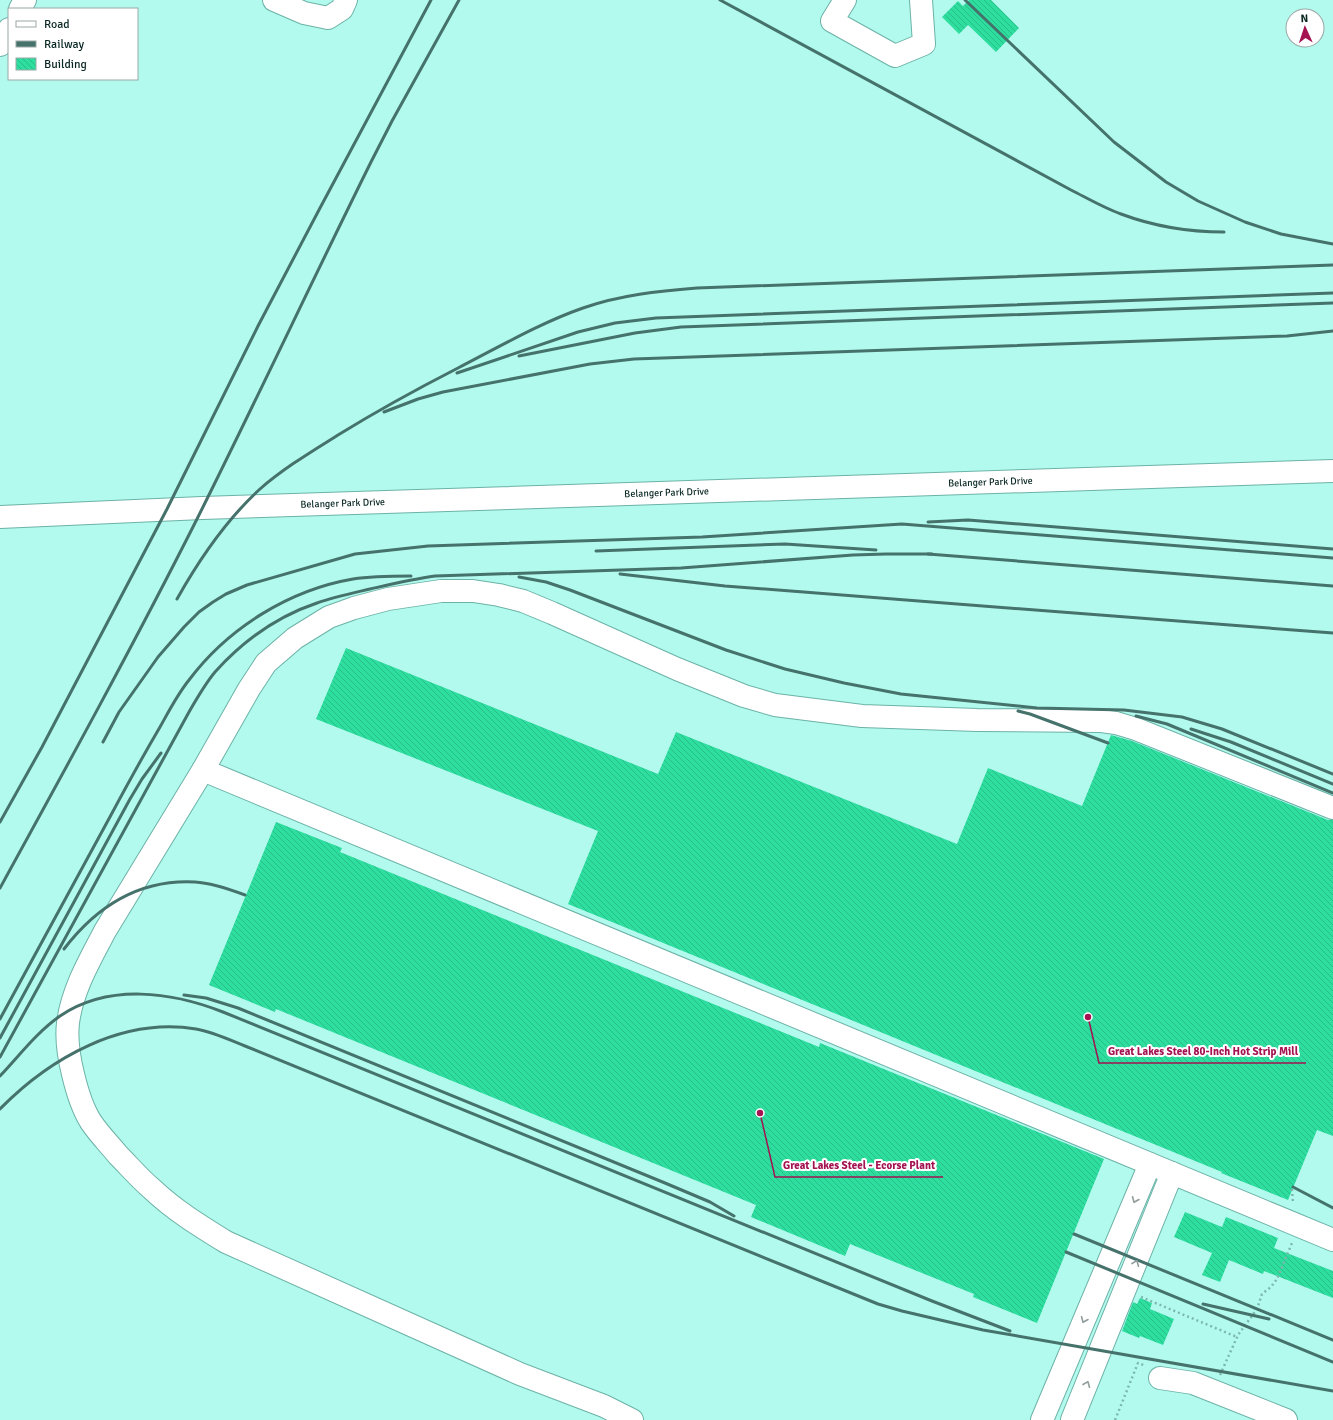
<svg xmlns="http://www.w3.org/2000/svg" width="1333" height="1420" font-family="Signika,sans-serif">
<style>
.building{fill:url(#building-back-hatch)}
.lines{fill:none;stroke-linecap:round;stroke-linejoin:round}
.minor-casing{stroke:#6cb2a7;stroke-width:24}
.path{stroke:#7db8ae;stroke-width:2.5;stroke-dasharray:2 3;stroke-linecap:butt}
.minor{stroke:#fff;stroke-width:22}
.rail{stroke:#45726b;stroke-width:3}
.oneway{stroke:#909d9c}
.labels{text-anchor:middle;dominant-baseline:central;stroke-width:4;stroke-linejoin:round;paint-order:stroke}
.street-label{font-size:10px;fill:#082622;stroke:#fff}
.leader{fill:none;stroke:#a41251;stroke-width:1.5}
.callout-dot{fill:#a41251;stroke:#fff;stroke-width:1.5}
.callout-label{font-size:11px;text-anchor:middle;font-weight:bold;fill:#a41251;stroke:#fff;stroke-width:4;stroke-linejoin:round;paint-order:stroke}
</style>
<defs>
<pattern id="building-back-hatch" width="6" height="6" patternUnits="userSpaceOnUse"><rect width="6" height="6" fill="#2dde9f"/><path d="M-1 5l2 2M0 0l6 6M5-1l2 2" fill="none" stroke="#27be89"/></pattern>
</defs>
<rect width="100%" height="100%" fill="#b2faee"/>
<g class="building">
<path d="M969,0H991L1019,28L996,52L968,25L959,34L942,17L958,1L963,6Z"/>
<path d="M346,648L658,774L676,732L957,844L988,768L1082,806L1111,735L1132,741L1328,820H1333V1136L1317,1130L1288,1200L1221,1173L1222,1172L568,904L598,831L316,719Z"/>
<path d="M276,822L342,848L340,852L819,1047L820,1043L1104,1159L1037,1323L973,1297L974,1294L850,1244L845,1256L751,1217L756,1205L276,1009L275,1012L209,985Z"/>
<path d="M1185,1212L1222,1227L1226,1217L1278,1238L1274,1248L1333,1271V1298L1264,1271L1263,1274L1229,1260L1220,1282L1202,1275L1212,1253L1174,1237Z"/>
<path d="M1140,1298L1152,1303L1150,1309L1174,1319L1163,1345L1140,1336L1139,1338L1122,1331L1133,1302L1137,1304Z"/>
</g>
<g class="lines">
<g class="minor-casing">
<g id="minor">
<path d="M274,0L304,13L328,18L342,9L346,0"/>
<path d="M845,0L832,21L895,56L924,44L921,0"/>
<path d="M20,9L25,0"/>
<path d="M0,45L9,29"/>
<path id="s1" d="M0,517L202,508L1333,471"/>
<path d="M203,770L1333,1240"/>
<path d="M1160,1378L1193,1383L1286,1420"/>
<path d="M632,1420L604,1406L520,1374L226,1242C200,1226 174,1210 152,1189C140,1179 129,1166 118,1155C109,1144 99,1134 91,1122C82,1108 77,1091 73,1074C69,1058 66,1040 68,1023C72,990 90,960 105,931L203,770L249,689L266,663L295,638L329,617L354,608L388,599L441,591H473L499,595L523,601L552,613L677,669L744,696L775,705L862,716L977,720L1101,721L1116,723L1136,729L1333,808"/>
<path d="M1042,1420L1150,1164"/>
<path d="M1072,1420L1172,1173"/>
</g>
</g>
<g class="path">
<path d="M1292,1189L1293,1204"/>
<path d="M1141,1297L1237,1337"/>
<path d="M1220,1375L1238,1335L1257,1309L1262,1294L1271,1287L1277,1279L1292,1243"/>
<path d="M1115,1420L1138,1363L1146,1366"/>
</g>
<use href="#minor" class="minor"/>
<g class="rail">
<path d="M720,0L1071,190C1087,198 1104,208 1121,214C1153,226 1189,232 1224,232"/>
<path d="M965,0L1114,142L1166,182L1198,201L1245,222L1281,234L1333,244"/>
<path d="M519,356L635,333L681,327L1333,303"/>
<path d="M457,373L578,332L615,323L656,318L1333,293"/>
<path d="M384,412L418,399L443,392L590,364L634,359L1287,336L1333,331"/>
<path d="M928,522L968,520L1333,549"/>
<path d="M596,551L785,544L876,550"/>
<path d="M928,554L1333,586"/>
<path d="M620,574L725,586L1333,633"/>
<path d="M519,577L546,582L570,590L726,650L785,669L844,683L901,694L1037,708L1124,710L1182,717L1222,729L1333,774"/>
<path d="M177,599C200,558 226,520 260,489C284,468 311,452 338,435C377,411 417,389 458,368C499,347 540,323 583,308C620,295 659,291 697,288L1333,265"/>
<path d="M1018,711L1030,714L1108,743"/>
<path d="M1136,716L1167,724L1333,793"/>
<path d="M1191,729L1231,742L1333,784"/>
<path d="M103,742L119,712L158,657L184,627L199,612L213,602L226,594L247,585L355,554L428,546L702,537L902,524L1333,558"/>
<path d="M0,822L42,747L167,509L258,326L320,208L431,0"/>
<path d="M0,888C67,766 134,644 197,519C256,401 312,281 371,162L392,121L459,0"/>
<path d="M64,949C97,906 139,879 195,882C212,883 229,889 245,895"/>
<path d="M184,995L206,998L238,1008L665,1183L710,1202L734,1216"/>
<path d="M0,1019C37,951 74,883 111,815C127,785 143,756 160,727C169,711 177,695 189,680C228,628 289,590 353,579C372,576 392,576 411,576"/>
<path d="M0,1038L130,799L142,779L161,753"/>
<path d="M0,1057L189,712C197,698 205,684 215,672C243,641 278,616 317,603C334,597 353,593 370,589C392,584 413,579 435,576L681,568L853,555L886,554H932"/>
<path d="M0,1076C19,1056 37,1032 60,1016C109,983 172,992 223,1012L932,1301L1010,1331"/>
<path d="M0,1109C50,1058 122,1017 196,1029C213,1032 230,1040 245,1046L792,1269L878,1304L902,1311L983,1330L1333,1391"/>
<path d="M1293,1187L1333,1208"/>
<path d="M1074,1234L1333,1340"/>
<path d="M1066,1252L1333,1362"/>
<path d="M1203,1304L1269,1319"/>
</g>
</g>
<defs><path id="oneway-chevron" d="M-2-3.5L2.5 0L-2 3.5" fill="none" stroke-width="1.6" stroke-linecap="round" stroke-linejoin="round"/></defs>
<g class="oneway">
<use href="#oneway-chevron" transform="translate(1135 1200) rotate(113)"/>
<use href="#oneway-chevron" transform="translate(1136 1263) rotate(-68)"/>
<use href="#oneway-chevron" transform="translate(1084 1320) rotate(113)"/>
<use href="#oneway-chevron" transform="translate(1087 1384) rotate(-68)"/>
</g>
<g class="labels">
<g class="street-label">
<text stroke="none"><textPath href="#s1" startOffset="991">Belanger Park Drive</textPath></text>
<text stroke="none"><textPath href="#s1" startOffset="667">Belanger Park Drive</textPath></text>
<text stroke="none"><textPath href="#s1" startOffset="343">Belanger Park Drive</textPath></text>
</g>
</g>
<path class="leader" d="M1088 1017L1099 1063H1306M760 1113L775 1177H943"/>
<g class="callout-dot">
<circle cx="1088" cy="1017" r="4"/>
<circle cx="760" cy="1113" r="4"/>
</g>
<g class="callout-label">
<text x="1203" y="1055">Great Lakes Steel 80-Inch Hot Strip Mill</text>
<text x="859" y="1169">Great Lakes Steel - Ecorse Plant</text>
</g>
<rect x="8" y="8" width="130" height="72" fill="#ffffff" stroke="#9ca8a7"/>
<rect x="16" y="21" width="20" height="6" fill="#ffffff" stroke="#9ca8a7"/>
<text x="44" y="28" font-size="12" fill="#082622">Road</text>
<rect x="16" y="41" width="20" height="6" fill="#45726b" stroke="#9ca8a7"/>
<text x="44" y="48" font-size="12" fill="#082622">Railway</text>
<rect x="16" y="58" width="20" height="12" fill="url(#building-back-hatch)" stroke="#9ca8a7"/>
<text x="44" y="68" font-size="12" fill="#082622">Building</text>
<g transform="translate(1305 28) rotate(357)"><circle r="19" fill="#ffffff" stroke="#9ca8a7"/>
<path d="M0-3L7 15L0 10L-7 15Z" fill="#a41251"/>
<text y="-6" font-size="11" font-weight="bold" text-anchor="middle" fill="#082622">N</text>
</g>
</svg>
